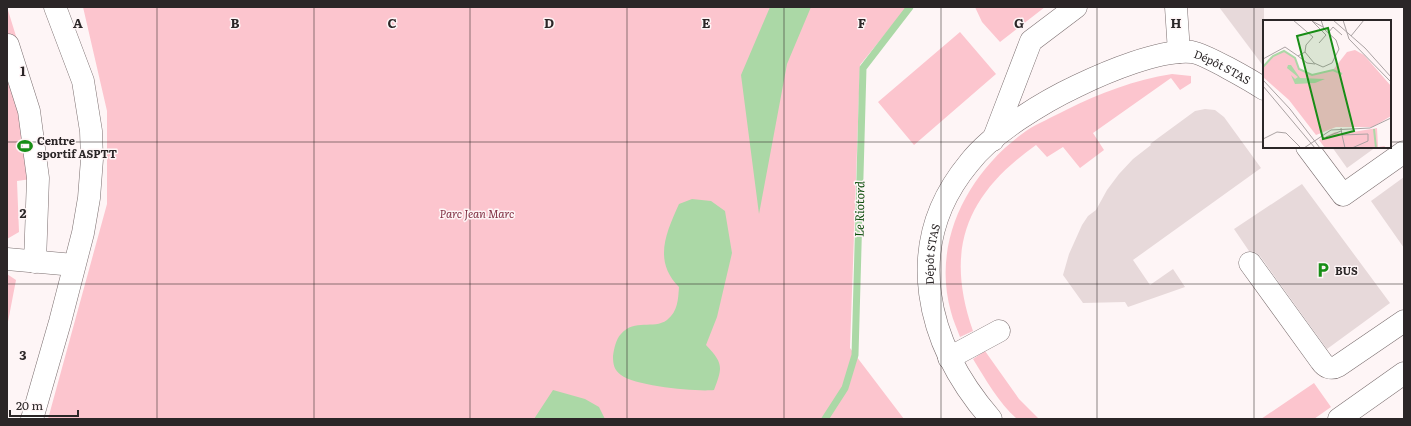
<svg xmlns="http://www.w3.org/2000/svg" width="1411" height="426" font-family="Literata,serif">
<rect width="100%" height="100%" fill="#fef5f6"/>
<!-- green -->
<path fill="#fcc5ce" d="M7 7 40 114 38 178 17 181 19 232 7 239Z
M83 7H907L860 65 850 348 904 419H48L107 204V111Z
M975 7H1045L1000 42 982 22Z
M960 32 996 74 914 145 878 102Z
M1172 74 1191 76V83L1180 90 1171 78 1093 133 1104 150 1080 168 1063 147 1047 157 1036 145C967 194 944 248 973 331L960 337C957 329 953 320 951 312 931 241 969 171 1026 131 1038 123 1053 117 1066 110 1100 93 1134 80 1172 74Z
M7 274 16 280 7 327Z
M985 351 1019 399 1039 419H1017C998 402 986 380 973 359Z
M1314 383 1331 407 1314 419H1261Z"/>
<!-- water -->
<path fill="#abd8a6" d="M770 7H811L787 64 759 214 741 75Z
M692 199 711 201 725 211 732 253 717 317 706 345C723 363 723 367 714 390 696 392 635 386 621 375 614 370 613 364 613 356 614 349 616 339 621 334 635 318 653 330 667 320 678 311 678 300 679 287 653 261 666 233 679 204Z
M553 390 585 399 599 407 605 419H534Z"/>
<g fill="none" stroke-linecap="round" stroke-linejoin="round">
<!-- stream -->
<path stroke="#abd8a6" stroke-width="7" d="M825 419 845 388 855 355 863 68 910 7"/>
</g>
<!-- building -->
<path fill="#e7d9da" d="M1219 7H1264V67Z
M1205 109 1215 110 1224 117 1261 168 1133 260 1150 285 1173 269 1185 287 1128 307 1125 302 1083 303 1063 275 1069 254 1082 225 1088 216 1096 210 1107 190 1119 174 1133 159 1151 145 1150 144 1195 111Z
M1332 147H1376L1347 168Z
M1404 177V248L1371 201Z
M1302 184 1390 303 1327 349 1260 256 1255 252 1249 251 1234 229Z"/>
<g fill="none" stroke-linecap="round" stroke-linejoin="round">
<defs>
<g id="minor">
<path d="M1176 7 1179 52"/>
<path d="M8 45 29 111 38 178 35 262"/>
<path d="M993 140 1031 41 1076 7"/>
<path d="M1307 147 1343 195 1404 152"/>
<path d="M7 259 74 265"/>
<path d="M1250 263 1321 361C1325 367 1331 370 1338 366L1404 321"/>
<path d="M949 358 999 331"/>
<path d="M32 419 60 322 83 233 89 198 92 159 91 131 83 81 55 7"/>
<path id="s1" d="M991 419C926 344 901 245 969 163 992 133 1043 102 1077 86 1106 72 1160 49 1192 52 1205 54 1252 81 1264 89"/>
<path d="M1339 419 1404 373"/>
</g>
</defs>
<!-- minor casing -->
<use href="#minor" stroke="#7b6f70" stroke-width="23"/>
<!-- minor -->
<use href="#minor" stroke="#fff" stroke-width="22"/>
</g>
<!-- grid -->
<path fill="none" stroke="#2b2627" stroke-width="1" stroke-opacity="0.55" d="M157 7V419M314 7V419M470 7V419M627 7V419M784 7V419M941 7V419M1097 7V419M1254 7V419M7 142H1264M1390 142H1404M7 284H1404"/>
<!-- icons -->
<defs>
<symbol id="stadium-bare" viewBox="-9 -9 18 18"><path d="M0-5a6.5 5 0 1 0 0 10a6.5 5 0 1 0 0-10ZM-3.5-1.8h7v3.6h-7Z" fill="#188d16" stroke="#fef5f6" stroke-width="2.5" paint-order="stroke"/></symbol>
<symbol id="parking-bare" viewBox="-9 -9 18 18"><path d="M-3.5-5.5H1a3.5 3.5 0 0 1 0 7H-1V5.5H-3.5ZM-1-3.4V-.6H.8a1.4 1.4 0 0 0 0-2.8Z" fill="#188d16" stroke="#fef5f6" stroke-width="2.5" paint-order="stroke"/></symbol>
</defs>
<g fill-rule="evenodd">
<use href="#stadium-bare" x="14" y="135" width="22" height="22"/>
<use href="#parking-bare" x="1312" y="259" width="22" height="22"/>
</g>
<g text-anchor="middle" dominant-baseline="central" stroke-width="3" stroke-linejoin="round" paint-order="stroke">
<!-- street labels -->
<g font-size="11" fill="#2b2627" stroke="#fef5f6">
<text stroke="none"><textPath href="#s1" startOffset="570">Dépôt STAS</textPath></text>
<text stroke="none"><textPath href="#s1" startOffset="181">Dépôt STAS</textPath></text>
</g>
<!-- poi labels -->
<g font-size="11" font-weight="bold" fill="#2b2627" stroke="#fef5f6" text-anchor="start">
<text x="37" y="140">Centre<tspan x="37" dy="13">sportif ASPTT</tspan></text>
<text x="1335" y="270">BUS</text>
</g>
<!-- park labels -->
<g font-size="11" font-style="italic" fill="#813043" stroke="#fef5f6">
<text x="477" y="213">Parc Jean Marc</text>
</g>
<!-- water labels -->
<g font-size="12" font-style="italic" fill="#074906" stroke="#fef5f6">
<text transform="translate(859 209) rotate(-89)">Le Riotord</text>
</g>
</g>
<!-- overview -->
<g transform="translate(1263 20)">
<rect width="128" height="128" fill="#fef5f6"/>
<path d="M92 30 101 35 128 66V96L110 107H73L53 115 26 80 0 57V48L10 36 20 31 32 38 36 49 49 55 70 50 84 32ZM114 108 115 127 122 126 121 128H62L56 120 72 112 78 114Z" fill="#fcc5ce"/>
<path d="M25 45H28L37 58 62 59 52 63 32 64 28 55 32 59 35 57 24 48Z" fill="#abd8a6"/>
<path fill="none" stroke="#abd8a6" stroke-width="2" d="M0 47 10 36 21 31 32 38 36 49 49 55 70 50 79 54M111 109 113 128"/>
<path fill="none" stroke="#aaa2a3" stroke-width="1" d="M30 0 50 17 43 25 42 32 51 43 60 47 69 43 76 29 73 20 61 9 58 0M70 0 102 28 128 57M80 0 86 19 128 62M65 13 70 7 79 15M88 16 101 0M56 23 63 15 49 1 60 7M35 36 44 43 52 44M0 39 22 27 35 36 42 32M0 60 27 89 57 128M0 66 52 128M78 108 79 115 105 114V121L89 128M79 115 82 128M63 117 78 111M0 119 14 112 23 113 38 128M41 128 68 110 107 108 128 98"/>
<path fill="#188d16" fill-opacity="0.15" stroke="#188d16" stroke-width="2" d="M65 8 91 111 60 119 34 16Z"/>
<rect width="128" height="128" fill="none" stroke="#2b2627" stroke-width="2"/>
</g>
<g font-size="13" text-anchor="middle" font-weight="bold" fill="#2b2627" stroke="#fef5f6" stroke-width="3" stroke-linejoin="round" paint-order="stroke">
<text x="78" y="28">A</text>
<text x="235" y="28">B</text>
<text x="392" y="28">C</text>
<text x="549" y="28">D</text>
<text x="706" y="28">E</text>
<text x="862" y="28">F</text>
<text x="1019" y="28">G</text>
<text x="1176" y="28">H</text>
<text x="23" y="76">1</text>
<text x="23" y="218">2</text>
<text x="23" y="360">3</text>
</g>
<!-- border -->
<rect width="1411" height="426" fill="none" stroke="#2b2627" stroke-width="16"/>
<!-- scale -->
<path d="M10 410v6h68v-6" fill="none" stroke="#2b2627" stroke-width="2"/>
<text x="16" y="410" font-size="12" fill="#2b2627" stroke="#fef5f6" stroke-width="3" paint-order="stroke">20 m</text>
</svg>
